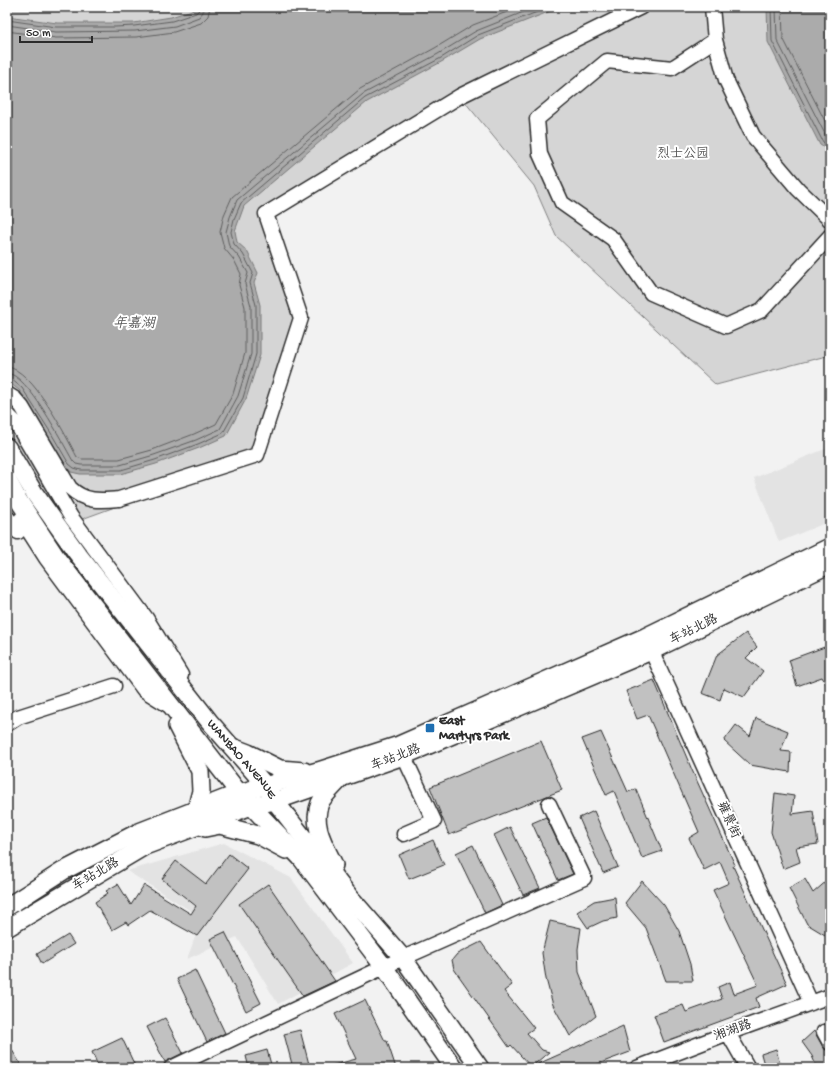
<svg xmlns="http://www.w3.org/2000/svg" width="837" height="1075" font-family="'Gochi Hand','LXGW WenKai TC',sans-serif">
<rect width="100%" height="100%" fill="#f2f2f2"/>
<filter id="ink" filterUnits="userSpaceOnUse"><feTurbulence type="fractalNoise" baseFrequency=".025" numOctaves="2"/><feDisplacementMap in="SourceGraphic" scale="8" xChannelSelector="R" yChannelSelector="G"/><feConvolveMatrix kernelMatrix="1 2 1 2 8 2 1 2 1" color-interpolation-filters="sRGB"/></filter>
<g filter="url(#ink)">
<!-- built -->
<path fill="#e3e3e3" d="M830 447V521L779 542 754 478Z
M224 843 291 878 353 963 278 1004 237 937 187 959 202 918 127 871Z"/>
<!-- green -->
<path fill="#d5d5d5" stroke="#808080" d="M7 7H830V355L716 385 556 236 534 186 460 96 266 214 301 318 257 455 41 534 7 502Z"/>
<!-- water -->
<path fill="#ababab" stroke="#787878" d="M201 7H561L480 39 443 61 367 102 244 206 235 231 237 242 247 251 258 273 254 283 260 305V355L246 399 226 436 199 448 156 464 121 474H80L71 472 66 466 29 404 19 390 7 381V16L57 23H134L171 17Z
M767 7H830V151L820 145 768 42Z"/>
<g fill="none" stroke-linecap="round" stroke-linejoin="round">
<!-- shore -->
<path stroke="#5e5e5e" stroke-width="1" d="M771 7 772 41 823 142 830 146
M776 7 777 40 827 138 830 140
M782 7 783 38 830 131
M7 20 56 27H115L134 26 172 21 196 13 199 10V7
M7 25 56 32 135 31 175 26 199 17 203 12 204 7
M7 31 56 38 136 37 174 32 201 23 208 16 210 7
M7 367C32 368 66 436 77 457L82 459H119L152 450 194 434 216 424 233 394 245 353V307L239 285 241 274 234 260 224 248 220 232 224 215 232 197 360 89 435 48 473 25 520 7
M7 373C28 374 62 442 73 461L76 464 81 465H120L154 455 196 440 220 429 238 396 251 354V306L245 284 248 273 239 257 229 246 226 232 230 217 237 200 363 94 438 54 476 31 536 7
M7 378 11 379 22 388 51 433 69 464 74 468 81 470H121L155 460 198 444 223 433 243 398 256 354V305L250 283 253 273 243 254 234 244 231 232 234 219 241 203 365 98 441 58 478 35 550 7"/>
</g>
<!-- building -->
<path fill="#c1c1c1" stroke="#2b2b2b" d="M746 633 757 647 746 658 763 671 744 697 724 688 720 700 702 693 717 655Z
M830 645V690L822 677 797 686 789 660Z
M654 680 692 770 735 865 733 866 787 984 756 998 759 1007 664 1042 654 1015 683 1005 686 1012 722 999 718 987 730 982 734 994 758 985 713 890 729 883 720 862 704 870 689 838 699 832 648 715 637 719 626 691Z
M756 718 788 731 781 751 791 752 790 772 750 765 724 741 736 725 750 736Z
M601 732 628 792 636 789 662 851 642 858 614 791 606 795 582 739Z
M541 741 562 790 449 835 430 787Z
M775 793 794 796 792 814 813 811 818 844 796 847 800 862 783 869 771 832Z
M594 811 618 867 603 873 579 818Z
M546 817 573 874 558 880 532 823Z
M510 827 540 888 523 895 494 835Z
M433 840 444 865 409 879 399 855Z
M473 845 502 905 485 913 456 853Z
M229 854 248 869 197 936 150 910 128 925 126 922 112 930 95 902 108 893 106 891 118 884 131 905 144 885 191 914 196 906 162 879 176 861 206 884Z
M830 878V938L807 924 789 888 805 879 813 893Z
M642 881 664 905 679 931 690 964 693 981H666L646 928 625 903Z
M268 884 335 981 303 996 239 904Z
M615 897 617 918 603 921 588 928 577 912 594 901Z
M550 921 581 928 578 949 579 972 596 1016 570 1036 553 1005 546 979 542 953Z
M225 932 261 1003 246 1011 210 939Z
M68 935 74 944 42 964 37 954Z
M481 942 512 985 504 991 534 1028 527 1033 542 1050 549 1052 531 1067 511 1045 509 1047 454 969 452 960 457 954Z
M195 970 225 1033 207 1042 177 979Z
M365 1000 385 1041H387L396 1068H330V1066L356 1059 335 1014Z
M165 1018 183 1053 165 1062 147 1027Z
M623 1026 630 1052 587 1068H529Z
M300 1030 310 1068H293L284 1034Z
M814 1031 823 1047 829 1051 830 1054V1068H817L812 1056 802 1042Z
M122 1038 136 1068H99L92 1052Z
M7 1042 23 1068H7Z
M776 1049 779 1061 784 1068H765L761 1054Z
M267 1050 272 1068H249L246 1056Z"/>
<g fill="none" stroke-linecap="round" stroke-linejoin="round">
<defs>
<path id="minor" d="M712 7 715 40 726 80 753 136 798 189 830 220
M715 40 672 68 607 61 537 119 540 154 562 203 613 239 651 293 726 326 762 310 830 236
M7 394 15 399 22 407 70 488C85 502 99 501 119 499L257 455 301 318 266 214 460 96 641 7
M7 414 16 423 71 517 146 618 181 675
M7 517 18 532
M21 519 46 558 144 690 168 705
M647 641 811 1003
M7 724 18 717 114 686
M399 746 434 821 404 834
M824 1032 830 1043
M728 1033 748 1068
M171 1068 403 958 584 878 549 804
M637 1068 728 1033 830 996"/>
<g id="major">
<path id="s1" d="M7 447 35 494 77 553 209 721 266 786 275 801 349 896 403 958 480 1068"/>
<path d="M7 479 19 501 58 560 239 793 301 858 384 967 454 1068"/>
<path d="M177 726 200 771 201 791 196 810"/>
<path d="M235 748 248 753 280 769 304 771"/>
<path d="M205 828 220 825 258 835 286 850"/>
<path d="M334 865C325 846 311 825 320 803 323 796 335 785 340 779"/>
<path d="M7 907 63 871 139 832 239 793 318 771 399 745 645 637 830 547"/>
<path d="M7 928 145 846 251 806 275 801 403 756 651 651 830 564"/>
</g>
</defs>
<!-- minor casing -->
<use href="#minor" stroke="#2b2b2b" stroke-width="17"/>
<!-- major casing -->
<use href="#major" stroke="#2b2b2b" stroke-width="20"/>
<!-- minor -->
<use href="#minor" stroke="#fff" stroke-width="14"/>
<!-- major -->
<use href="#major" stroke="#fff" stroke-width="17"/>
</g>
</g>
<!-- markers -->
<rect fill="#1f6fb2" stroke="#fff" stroke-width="1.5" x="425" y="723" width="10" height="10" rx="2"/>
<g text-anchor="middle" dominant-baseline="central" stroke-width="4" stroke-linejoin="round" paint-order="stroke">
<!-- park labels -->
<g font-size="13" fill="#565656" stroke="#fff">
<text x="683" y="154">烈士公园</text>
</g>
<!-- street labels -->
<g font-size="13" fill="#2b2b2b" stroke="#fff">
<text transform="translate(694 630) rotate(-26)">车站北路</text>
<text transform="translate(396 758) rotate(-21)">车站北路</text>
<text stroke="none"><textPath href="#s1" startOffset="391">WANBAO AVENUE</textPath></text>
<text transform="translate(728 820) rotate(66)">雍景街</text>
<text transform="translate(96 875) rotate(-31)">车站北路</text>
<text transform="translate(733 1031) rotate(-20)">湘湖路</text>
</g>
<!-- poi labels -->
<g font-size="13" font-weight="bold" fill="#2b2b2b" stroke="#fff" text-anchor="start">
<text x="439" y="721">East<tspan x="439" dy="15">Martyrs Park</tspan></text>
</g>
<!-- water labels -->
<g font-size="14" font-style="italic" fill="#585858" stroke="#fff">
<text x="134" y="324">年嘉湖</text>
</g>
</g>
<!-- margin -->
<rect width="837" height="1075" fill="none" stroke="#fff" stroke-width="24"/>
<rect x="12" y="12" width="813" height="1051" fill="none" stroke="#2b2b2b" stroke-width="1.5" filter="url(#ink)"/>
<!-- scale -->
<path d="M20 36v6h72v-6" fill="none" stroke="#2b2b2b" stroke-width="2"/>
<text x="26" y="36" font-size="12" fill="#2b2b2b" stroke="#ffffff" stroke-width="3" paint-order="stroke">50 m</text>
</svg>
